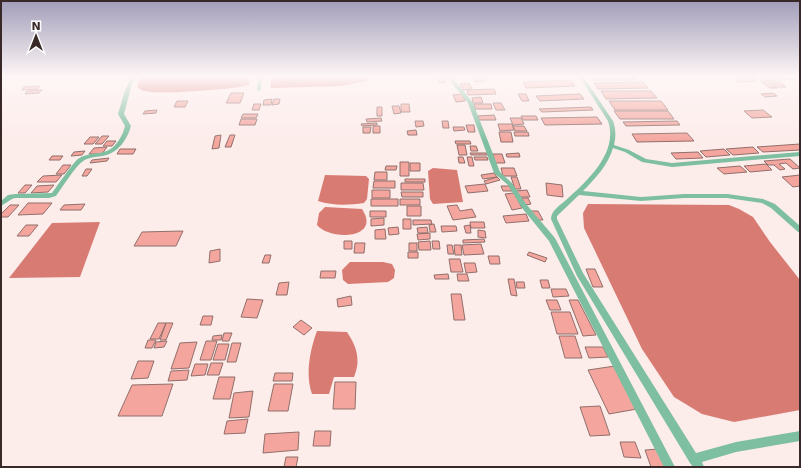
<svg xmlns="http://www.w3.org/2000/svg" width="801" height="468" font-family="'DejaVu Sans',sans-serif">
<rect width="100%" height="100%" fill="#fcecea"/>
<!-- water -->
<path fill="#d87b73" d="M145 76H249V85C239 89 156 95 145 91 142 91 139 88 137 87L139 80Z
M271 76H372L368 81 340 86 271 88Z
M433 168 457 170 463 202 433 204 430 199 428 171Z
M325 175 366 176 369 179 367 199 364 203C349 205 333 206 318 201Z
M588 204 729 205 739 209 753 217 770 242 800 280V410L734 422 702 414 674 397 642 349 584 228 583 213Z
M325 207 362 209C382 239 330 241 317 225L319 213Z
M100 222 80 277 9 278 52 223Z
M350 262H383L392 264 395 270 394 278 388 282 348 284 343 280 342 270Z
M317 331 347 332C357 347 361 360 354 377H334L329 394H312C305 375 310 350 317 331Z"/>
<!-- building -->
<path fill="#f4a69e" stroke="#916f6b" d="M437 76H444L445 82 439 83Z
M472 76H484L486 81 475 82Z
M590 76H633L636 80H593Z
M761 76H771L776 80 768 81Z
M794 76 797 79 780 80 776 77Z
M753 78 757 81 739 82 735 79Z
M571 80 575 86 526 88 523 82Z
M760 81H767L777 88H770Z
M643 82 648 88 598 89 594 83Z
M771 82H779L786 87H778Z
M469 83 472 89 463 90 460 84Z
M40 86 38 89 22 90 24 87Z
M494 89 496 94 468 95 467 90Z
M42 90 39 93 25 94 27 91Z
M601 91H651L657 98 606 99Z
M231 93H244L240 103H226Z
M773 93 777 96 765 97 761 94Z
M462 94 465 101 456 102 453 95Z
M518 94H526L529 101H522Z
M580 94 584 99 540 101 536 96Z
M481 97 483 103H473L472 98Z
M272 99 271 105H263L264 100Z
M274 99H280L279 104 272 105Z
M177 101H188L185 107H174Z
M609 101H661L668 110H615Z
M493 103H501L505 110H496Z
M254 104H261L259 110H252Z
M401 104H409L410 112H401Z
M474 104H491L492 109H475Z
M392 106H399L401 113 394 114Z
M377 107H382V116H377Z
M591 107 593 110 542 112 539 109Z
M157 110 156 113 143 114 145 111Z
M763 110 772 117 752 118 744 111Z
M614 111H668L674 119H620Z
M243 114H258L256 118H241Z
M494 115 496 120H479L478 116Z
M521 116H536L538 120H523Z
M597 117 602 124 545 125 541 118Z
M381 118 382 121 367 122 366 119Z
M510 118H521L524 124 513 125Z
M241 119H257L255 125H239Z
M415 121H423L424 126 416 127Z
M442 121H448L449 128H443Z
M677 121 680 125 626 126 623 122Z
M377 123V125L362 126 361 124Z
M498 124H512L514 130 500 131Z
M466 125H474L475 132H468Z
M373 126H380V133H373Z
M513 126H524L527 131H515Z
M363 127H371L370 133H363Z
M453 127H464L465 130 454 131Z
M416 130 417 135H408L407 131Z
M499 132H511L513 142H501Z
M514 132H528L529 136H515Z
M687 133 694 141 637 142 632 134Z
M221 135 219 148 212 149 215 136Z
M230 135H235L231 147H225Z
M102 136H109L102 144H95Z
M90 137H99L93 144H84Z
M107 141H116L112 146H103Z
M455 141H470L471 144H456Z
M800 144V150L763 152 757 147Z
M457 145H465L467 155H459Z
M470 146H476L478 151H471Z
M107 147 102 154H89L94 148Z
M753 147 759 153 733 155 726 149Z
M120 149H136L133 154H117Z
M724 149 730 155 706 157 700 151Z
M85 151 82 155 71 156 74 152Z
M698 152 703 158 676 159 671 153Z
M470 153H487L488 155H471Z
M519 153 520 157H507L506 154Z
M493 154H502L505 163H495Z
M52 156H63L60 160H49Z
M458 157H463L465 163H459Z
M467 157H472L474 166H469Z
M474 157H487L488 160H475Z
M109 158 107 161 90 163 92 160Z
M790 159 800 168 793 169 786 163 779 164 785 169 780 170 774 165H768L764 161Z
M400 162H409V176H400Z
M410 163H420V171H410Z
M766 164 772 170 750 172 744 166Z
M63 165H71L64 174H56Z
M386 166H397L396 170H385Z
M740 166 747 172 724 174 717 168Z
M501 168H514L517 176H503Z
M86 169H92L87 176H82Z
M375 172H387V180H374Z
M494 173 497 177 483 179 481 175Z
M62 175 56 182H37L43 176Z
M800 175V186L793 187 782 177Z
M497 177 500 180 486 184 484 181Z
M511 177H517L521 189H515Z
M405 179H425V182H405Z
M374 181H395V188H373Z
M401 183H423L424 190H401Z
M546 183 562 185 563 197 547 195Z
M485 184 488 191 468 193 465 186Z
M25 185H32L25 193H18Z
M54 185 48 192 31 193 37 186Z
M501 186H509L512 191H503Z
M372 190H390V198H372Z
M527 190 530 197H519L516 191Z
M401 192H423V197H402Z
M514 193 522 208 512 210 505 194Z
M522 198H528L531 204 525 205Z
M371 199H398V206H371Z
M400 199H420V205H400Z
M28 203H52L43 214 18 215Z
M85 204 81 210H60L64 205Z
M10 205H19L8 217H1V214Z
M457 205 460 211 472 209 476 217 453 220 447 206Z
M407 206H421V216H407Z
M370 211H386V217H370Z
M530 211H538L543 220H535Z
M526 214 529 221 506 223 503 216Z
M384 218V225L371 226V219Z
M403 219H411V229H403Z
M413 220H431L432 224 413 225Z
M470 222H484L485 228H471Z
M434 224 436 232H430L429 225Z
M26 225H38L29 236H17Z
M470 225 471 233H466L464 226Z
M441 226H456L457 231 442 232Z
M398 227 399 234 389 235 388 228Z
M427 227 428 233H418L417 228Z
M385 229 386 239H375V230Z
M478 230 485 231 486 238 478 237Z
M183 231 176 246H134L142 232Z
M430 233V239L418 240 417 234Z
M484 239 485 242 463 243V240Z
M344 241H352V249H344Z
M430 241 431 250H419L418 242Z
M432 241H439L440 249H433Z
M355 243H365L364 253H354Z
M409 243H417V251H409Z
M481 244 484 254 464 255 462 245Z
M447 245H452L454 254H448Z
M454 245H461L462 255H455Z
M220 249V261L209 263 210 251Z
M408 252H418V258H408Z
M529 252 547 258 545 262 527 255Z
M265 255H271L269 263H262Z
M488 256H499L500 264H490Z
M449 259H460L463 272H451Z
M464 263H475L477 272 466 273Z
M586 269H595L603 287H593Z
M321 271H336L335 278H320Z
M448 274 449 279H435L434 275Z
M457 274H467L469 281H458Z
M508 279H514L517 296 511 295Z
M540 280H548L550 288H542Z
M289 282 287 295H276L279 283Z
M516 282H524L525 288H517Z
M551 289H566L569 296 553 297Z
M451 294H461L465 320H454Z
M351 296 352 305 338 307 337 299Z
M247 299 263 300 257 318 241 317Z
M546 300H557L561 310H550Z
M569 300H578L596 335 583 336Z
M551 312H570L578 334H557Z
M203 316H213L211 325H200Z
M301 320 312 328 304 335 293 327Z
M158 323H166L159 339H150Z
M166 323H173L166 340H160Z
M224 333H232L229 341H222Z
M222 335 221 340H212L213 336Z
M559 336H575L582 358H565Z
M148 340H156L152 348H145Z
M167 341 164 347 154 348 156 342Z
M206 341H217L211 360H200Z
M197 342 189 368 171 369 180 343Z
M232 343H241L236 362H227Z
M218 344H229L225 360H213Z
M585 347H603L608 357 589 358Z
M138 361H154L148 378 131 379Z
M211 363H223L219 375H207Z
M195 364H208L205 375 191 376Z
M615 366 637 409 609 414 588 370Z
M189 370 187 380 168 381 171 371Z
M275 373H293L292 381H273Z
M219 377H235L230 399H213Z
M335 382H356L355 409H333Z
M173 384 162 416H118L132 385Z
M274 384H293L288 411H268Z
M253 391 249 417 229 418 234 393Z
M600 406 610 435 590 436 580 407Z
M248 419 245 433 224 434 227 421Z
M315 431H331L330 446H313Z
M299 432 298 450 263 453 265 434Z
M620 442H635L641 458 624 457Z
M659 449 667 467H651L645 450Z
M286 457H298L296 467H284Z"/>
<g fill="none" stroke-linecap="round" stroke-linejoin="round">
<!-- street -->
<path fill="#7fbfa1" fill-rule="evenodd" d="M134 76H139L134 81 132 84 124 114 131 126C127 140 118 153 103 156 96 157 88 157 82 162 75 167 62 188 56 196L49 198H15L12 199 1 206V201L8 195 15 194 52 193C58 185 72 164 78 159 93 149 107 159 119 140 122 135 124 131 125 126L118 114C122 103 125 83 134 76Z
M258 76H262L261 90 259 91 257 90Z
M446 76H451L473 103 500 172 512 183 526 204 555 238 675 467H664L549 241 522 208 508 185 494 173 468 103Z
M579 76H583L613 121C616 129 616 137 614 145L629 150 646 159 672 163 800 152V156L672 167 642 162 625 152 613 148C608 165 595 179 583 191L641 197 684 194H727L763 199 775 204 800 226V232H798L771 208 762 203 727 198H684L641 201 579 195 557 216V219L583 273 696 453 736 442 800 431V441L736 452 702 462 704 467H693L690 463 577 276 551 219C551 211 560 205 566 200 586 182 619 153 608 121Z"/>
</g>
<!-- sky -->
<linearGradient id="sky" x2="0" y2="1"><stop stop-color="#a19db9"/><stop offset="0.54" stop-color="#fef6f6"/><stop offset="1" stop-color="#fef6f6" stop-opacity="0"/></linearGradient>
<rect width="801" height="142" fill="url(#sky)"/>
<!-- border -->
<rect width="801" height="468" fill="none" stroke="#382928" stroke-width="4"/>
<!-- north arrow -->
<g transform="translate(36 36)" stroke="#fdfdfd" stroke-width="3" paint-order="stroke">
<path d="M0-3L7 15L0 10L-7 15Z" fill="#382928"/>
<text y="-6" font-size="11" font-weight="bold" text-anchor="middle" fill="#382928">N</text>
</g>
</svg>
